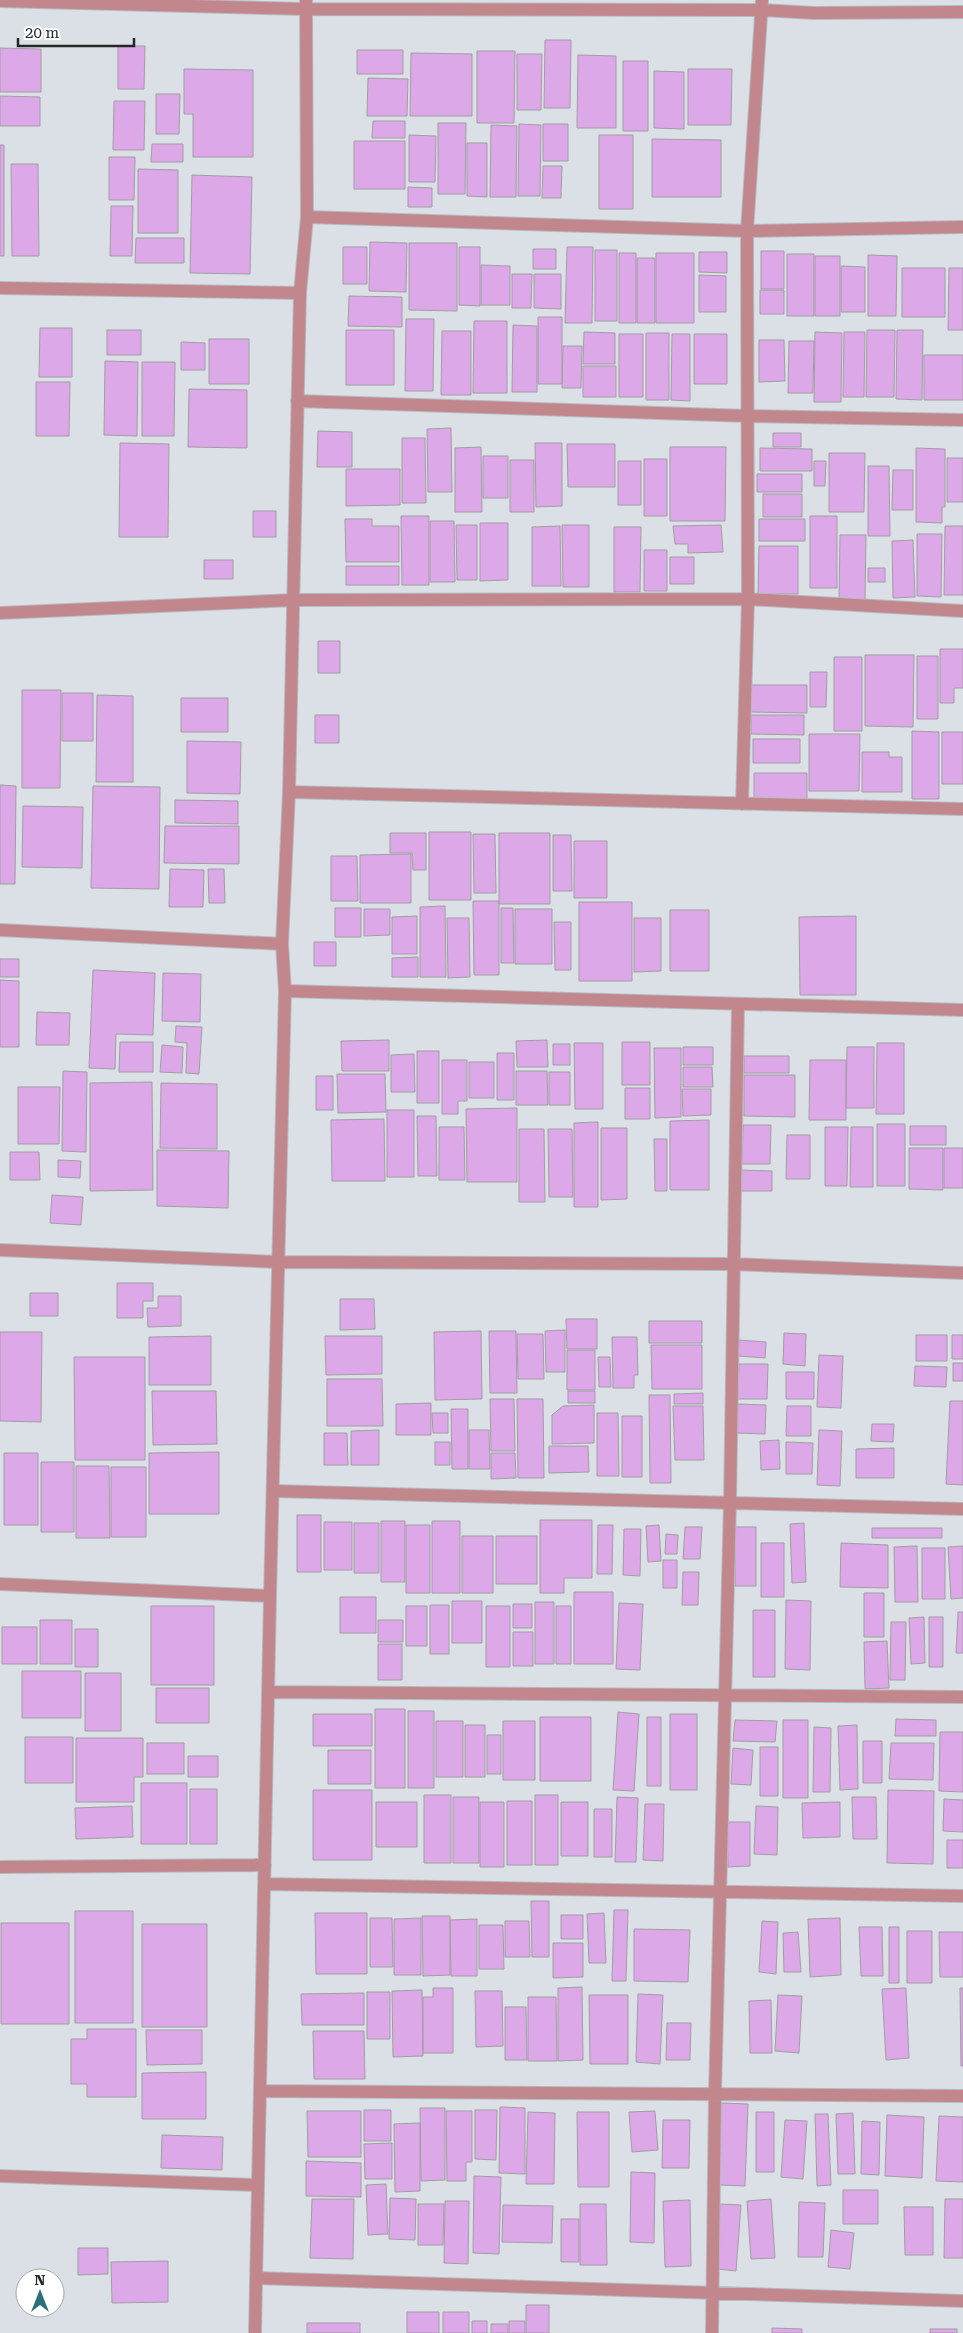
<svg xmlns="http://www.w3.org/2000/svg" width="963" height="2333" font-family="'Roboto Serif',serif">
<rect width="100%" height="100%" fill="#dbe0e6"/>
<!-- building -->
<path fill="#dca8e8" stroke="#a29da3" d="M545 40H571L570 108H544Z
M118 46H145L144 89H118Z
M0 48 41 49V92H0Z
M357 50H403V74H357Z
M477 51H515L514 123H477Z
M411 53 472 54V116H410Z
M517 54H542L541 110H517Z
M578 55 616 56V128H577Z
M623 61H648V131H623Z
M184 69 253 70V157H193V114H184Z
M688 69H732L731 125H688Z
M654 71 684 72V129L654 128Z
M368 78 408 79 407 116H367Z
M156 94H180L179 134H156Z
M0 96 40 97V126H0Z
M114 101H145L144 150H113Z
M373 121H405V138H372Z
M438 123H466L465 194H438Z
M519 124 541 125 540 196H518Z
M543 124H568V161H543Z
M491 125 517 126 516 197H490Z
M409 135 436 136 435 182H409Z
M599 135H633V209H599Z
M652 139 721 140V197H652Z
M354 141H405V189H354Z
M467 143H487V197L467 196Z
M152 144H183V162H151Z
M0 145H4V256H0Z
M109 157H135L134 200H109Z
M11 164H38L39 256H12Z
M543 166H562L561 198H542Z
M138 169 178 170V233H138Z
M192 175 252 177 250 274 190 273Z
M408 187 432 188V207H408Z
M111 206H133L132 256H110Z
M136 238H184V263H135Z
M370 242 407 243 406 292 369 291Z
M409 243H457V311L409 310Z
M343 247H367V284H343Z
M459 247H480V306L459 305Z
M567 247H593L592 323H565Z
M533 249H556V269H533Z
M595 250H617V321H595Z
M761 251H784V289H761Z
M699 252H727V273L699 272Z
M619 253H636V323H619Z
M656 253H694V323H656Z
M787 254H814V316H787Z
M868 255 897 256 896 316H868Z
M815 256H840V316H815Z
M637 258H655V323H637Z
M481 265 510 266V305H481Z
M841 266 865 267V312H841Z
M902 268H945V317H902Z
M949 268H963V330H948Z
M512 274H532L531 308H512Z
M534 274H561V309L534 308Z
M699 275 726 276V312H699Z
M760 290H784V314H760Z
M349 296 402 297V327L348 326Z
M538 317H562V384H538Z
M406 319H434L433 391H405Z
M474 321H507V393H473Z
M513 325 537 326V392H512Z
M40 328H72V377H39Z
M107 330H141V355H107Z
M346 330H394V385H346Z
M867 330H895L894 397H866Z
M897 330H923L922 400 896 399Z
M442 331H471V395H441Z
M584 332 615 333V364H583Z
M815 332 842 333 841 402H814Z
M844 332H865L864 397H843Z
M646 333H669V400H646Z
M619 334H643V397H619Z
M672 334H690V401L671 400Z
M694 334H727V384H694Z
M209 339H249V384H209Z
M759 340H784L785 381 759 382Z
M789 341H814L813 393H788Z
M181 342 205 343V370H181Z
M563 346H582L581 388H562Z
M924 355H963V400H924Z
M105 361 138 362 137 436 104 435Z
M142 362H175L174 436H142Z
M583 366H616V397H583Z
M36 382H70L69 436H36Z
M189 389 247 390V448L188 447Z
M451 428 452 492H428L427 429Z
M318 431 352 432V467H317Z
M773 433H801V447H773Z
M402 438H425L426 503H402Z
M120 443 169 444 168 537H119Z
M535 443H562V506L536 507Z
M567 444H615V487H568Z
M481 447 482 512H455V448Z
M670 447H726L725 521H670Z
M760 448 812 449V471H760Z
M916 448 945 449V507H942V523L916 522Z
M829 453H865L864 512H829Z
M483 456H508V498H483Z
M947 458H963V502H947Z
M644 459H667V516H644Z
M510 460H534V512H510Z
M618 461H641V505H618Z
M814 461H826L825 486H814Z
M868 466H889L890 536H868Z
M346 469H400V505L346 506Z
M893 470H913V510H892Z
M757 474H802V492H757Z
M763 494H802V517H763Z
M253 511H276V537H253Z
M401 516H429V585H402Z
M810 516H837V588H810Z
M345 519H372V526H399V562H346Z
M759 519H805V541H759Z
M430 521H454L455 582H430Z
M480 523H508V580L480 581Z
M456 525H477V580H457Z
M562 525H589V587H563Z
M721 525 723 552 688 553V544H675L673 526Z
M560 526 561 586H532V527Z
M945 526H963V595H944Z
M614 527H641L640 592H614Z
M917 534H942L941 597 917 596Z
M840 535H866L865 600H839Z
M913 540 915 597 893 598 892 541Z
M759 546H798V594H758Z
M644 550H667V591H644Z
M670 557H694V584H670Z
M204 560H233V579H204Z
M346 566H399V585H346Z
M868 568H885V582H868Z
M318 641H340V673H318Z
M940 649H963V688H954V703H940Z
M865 655H914L913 727 865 726Z
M917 656H938V719H917Z
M834 657H862V731H834Z
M810 672H827L826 707H810Z
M750 685H807V713L750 712Z
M22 690H61L60 788H22Z
M62 693H93V741H62Z
M97 695 133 696V782H96Z
M181 698H228V732H181Z
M315 715H339V743H315Z
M751 715H804V735L751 734Z
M912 731 939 732V799H912Z
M942 732H963V784H942Z
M809 734H860L859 791H809Z
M753 739H800V763H753Z
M187 741 241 742 240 794 187 793Z
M862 752H889V757H902V792H862Z
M754 773H807V799H754Z
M0 785 16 786 15 884H0Z
M93 786 160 787 159 889 91 888Z
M175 800 238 801V824L175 823Z
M23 806 83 807 82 868 22 867Z
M165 826H239V864L164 863Z
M429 832H471V900H429Z
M390 833H426V870H413L412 853H390Z
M499 833H550V904H499Z
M473 834H495L496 893H474Z
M553 835H571L572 891H553Z
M574 841H607V898H574Z
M411 854V903H360V855Z
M331 856H357L358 901H331Z
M170 869 204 870 203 907H169Z
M208 869H224L225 903H209Z
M473 901H499V975H474Z
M579 902H632V981H579Z
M445 906 446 977H420V907Z
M335 908H361V937H335Z
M501 908H513L514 963H501Z
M364 909H390V935L364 936Z
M515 909H552V964H515Z
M670 910H709V971H670Z
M417 916V954H392V917Z
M856 916V995H800L799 917Z
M447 918H469L470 977 448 978Z
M634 918H661V971L634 972Z
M554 922H571V970H555Z
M314 942H336V966H314Z
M418 957V977H392V958Z
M0 959H19V977H0Z
M93 970 155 973 153 1035 116 1034 115 1069 89 1068Z
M163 973 201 974 200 1022 162 1021Z
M0 980 19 981V1047H0Z
M37 1012 70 1013 69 1045H36Z
M176 1026 202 1027 199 1074 186 1073 187 1043 175 1042Z
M389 1040V1071H342L341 1041Z
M547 1040 548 1067H517L516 1041Z
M120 1042H153V1072H119Z
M622 1042H650V1085H622Z
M574 1043H603V1109H575Z
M877 1043H904V1114H876Z
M553 1044H570V1065H553Z
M162 1045 183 1047 182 1073 160 1072Z
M683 1047H713V1065H683Z
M847 1047H874V1108H846Z
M654 1048H681V1117L655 1118Z
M417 1051H439V1103H417Z
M497 1053H514V1100H497Z
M414 1054 415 1092H391V1055Z
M744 1056H789V1073H744Z
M442 1060H467V1101H458V1114H442Z
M810 1060H846V1120H809Z
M469 1062H494V1098H469Z
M683 1067H712L713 1087H683Z
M63 1071 87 1072 86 1152 62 1151Z
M516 1071H547L548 1105H516Z
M549 1072H570V1105H549Z
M337 1074H385L386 1112 338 1113Z
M744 1075H795V1117L744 1116Z
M316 1076H333V1110H316Z
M152 1082 153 1190 90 1191V1083Z
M161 1083 217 1084V1149L160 1148Z
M18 1087H60L59 1144H18Z
M625 1088H650V1119H625Z
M682 1089H711V1115L683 1116Z
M517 1108V1182H467L466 1109Z
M387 1110H414V1177H387Z
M417 1116H436L437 1176H418Z
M384 1119 385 1181H332L331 1120Z
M709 1120V1190H670V1121Z
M598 1122V1207H574V1123Z
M877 1124H905V1186H877Z
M743 1125H771L770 1164H742Z
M910 1126H946V1145H910Z
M439 1127H464L465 1180H439Z
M825 1127H848L847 1186H825Z
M851 1127H873V1187H850Z
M601 1128H627V1199L601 1200Z
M519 1129H544L545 1202H519Z
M548 1129H572L573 1197H549Z
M787 1135H810V1179H786Z
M654 1139H667V1191H655Z
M909 1148H943V1190L909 1189Z
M944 1148H963V1188H944Z
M157 1150 229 1151 228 1208 157 1206Z
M10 1152H39L40 1180H10Z
M58 1160 81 1161 80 1178 58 1177Z
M740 1170 772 1171V1191H740Z
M52 1195 83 1197 81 1225 50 1223Z
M117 1283H153V1301H143V1318H117Z
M30 1293H58V1316H30Z
M158 1296H181V1326L148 1327 147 1308H158Z
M340 1299H374L375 1329 340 1330Z
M566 1319H597V1349H567Z
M649 1321H702V1343H649Z
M565 1330V1372H546L545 1331Z
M481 1331 482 1399 435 1400 434 1332Z
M489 1331H516L517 1393H490Z
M0 1332H42L41 1422 0 1421Z
M784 1333 806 1334 805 1366 783 1364Z
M517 1334H543L544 1379H518Z
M916 1335H947V1361H916Z
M952 1335H963V1359H952Z
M211 1336V1385H149V1337Z
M325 1336H382V1374L326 1375Z
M612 1337H637L638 1375H634V1388H613Z
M739 1340 766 1342 765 1358 738 1356Z
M651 1345H702V1389H652Z
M567 1350H595V1390H567Z
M819 1355 843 1356 841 1408 817 1407Z
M74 1357H145V1460H75Z
M598 1357H610L611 1387H599Z
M953 1363H963V1381H953Z
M739 1364H768L767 1399H738Z
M915 1366 947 1367 946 1387 914 1386Z
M786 1372H814V1399H786Z
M327 1379H382L383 1426H327Z
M152 1391H216L217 1444 153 1445Z
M568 1391H595V1403H568Z
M703 1393V1404H674V1394Z
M649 1395H670L671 1483H650Z
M490 1399H514L515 1451H491Z
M517 1399H543L544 1478H518Z
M950 1401H963V1485L946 1484Z
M431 1403V1435H396V1404Z
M738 1404 766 1405 765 1434 736 1433Z
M594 1405V1443L552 1444V1415L563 1406Z
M673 1406H703L704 1460H675Z
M787 1406H811V1436H786Z
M451 1409H468V1469H452Z
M432 1413H448V1433H433Z
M597 1413H618L619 1476H597Z
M622 1416H642V1477H622Z
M872 1424H894L893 1442 871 1441Z
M379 1430V1465H351V1431Z
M469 1430H489L490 1469H469Z
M819 1430 842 1431 840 1486 817 1485Z
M324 1433H347L348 1465H324Z
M779 1440 780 1469 761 1470 760 1441Z
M435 1442H450V1465H435Z
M786 1442 813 1443 812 1474H786Z
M549 1446H588L589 1472 549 1473Z
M894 1448V1478H856V1449Z
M219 1452V1514H149V1453Z
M4 1453H38V1525H4Z
M491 1453H515L516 1478 491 1479Z
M41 1462H74V1532H41Z
M76 1466H109L110 1538H76Z
M111 1467H146V1537H111Z
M297 1515H321V1572H297Z
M540 1520H592V1578H564V1593H540Z
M381 1521H405V1582H381Z
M432 1521H460V1593H432Z
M324 1522H352V1570H324Z
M354 1523H379V1573H354Z
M804 1523 806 1582 792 1583 790 1524Z
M406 1525H430V1593H406Z
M598 1525H613L612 1574H597Z
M659 1525 661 1561 648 1562 646 1526Z
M685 1527H702L700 1559H683Z
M735 1527H756V1586H735Z
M872 1528H942V1538H872Z
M624 1529H641L640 1576 623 1575Z
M666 1534 678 1535 677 1554H665Z
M462 1536H493V1593H462Z
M496 1536H537V1584H496Z
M761 1543H784V1597H761Z
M841 1543 888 1545V1588L840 1587Z
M917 1546 918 1602H895L894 1547Z
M963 1546V1598L951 1599 948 1547Z
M922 1548H945V1599H922Z
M663 1560H677V1588H663Z
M683 1572H699L698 1605H682Z
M574 1592H613V1664H574Z
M864 1593H884V1637H864Z
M340 1597H376V1633H340Z
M786 1600 811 1601 810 1670 785 1669Z
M452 1601H482V1643H452Z
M535 1602H554V1664H535Z
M619 1603 643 1604 640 1670 616 1669Z
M513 1604H532V1628H513Z
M430 1605H449V1654H430Z
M151 1606H214V1685H151Z
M406 1606H427V1646H406Z
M486 1606H510V1667H486Z
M556 1606H571V1664H556Z
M753 1610H775V1677H753Z
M958 1612H963V1653H956Z
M924 1617 925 1663 911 1664 909 1618Z
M929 1617H943V1667H929Z
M40 1620H72V1664H40Z
M378 1620H403V1642H378Z
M891 1622H906L905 1680H890Z
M2 1627H37V1664H2Z
M75 1629H98V1667H75Z
M513 1632H533V1666H513Z
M887 1641 889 1688 865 1689 864 1642Z
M378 1644H402V1680H378Z
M22 1671H81V1718H22Z
M85 1673H121V1731H85Z
M156 1688H209V1723H156Z
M375 1709H405V1788H375Z
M408 1711H434V1788H408Z
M618 1712 639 1714 634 1791 613 1790Z
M313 1714H372V1746H313Z
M670 1714H697V1790H670Z
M540 1717H591V1781H540Z
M647 1717H661V1786H647Z
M896 1719 936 1720V1736H895Z
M735 1720 777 1721 775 1742 733 1741Z
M783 1720H808V1798H783Z
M436 1721H463V1777H436Z
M503 1721H535V1780H503Z
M465 1725H485V1777H465Z
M857 1725 858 1789 840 1790 838 1726Z
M814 1727 831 1728 830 1792H813Z
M940 1732H963V1792L939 1791Z
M487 1735H501V1774H487Z
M25 1737H73V1783H25Z
M76 1738H143V1777H134V1802H76Z
M863 1741H882V1783H863Z
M147 1743H184V1774H147Z
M891 1743H934L933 1780 889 1779Z
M760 1747H778V1796H760Z
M733 1748 753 1750 751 1785 731 1784Z
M328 1750H371V1784H328Z
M188 1756H218V1777H188Z
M141 1783H187V1844H141Z
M190 1789H217V1844H190Z
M313 1790H372V1860H313Z
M888 1790 934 1791 933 1864 887 1863Z
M424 1795H451V1863H424Z
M535 1795H558V1865H535Z
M453 1797H479V1863H453Z
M617 1797 638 1798 636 1862H615Z
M852 1797H876L877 1839H853Z
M944 1799 963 1800V1832L943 1831Z
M507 1801H532V1865H507Z
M376 1802H417V1847H376Z
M480 1802H504V1867H480Z
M561 1802H588V1856H561Z
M840 1802V1837L803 1838 802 1803Z
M645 1804H664L663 1861 643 1860Z
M132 1806 133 1837 76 1839 75 1808Z
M756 1806 778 1807 777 1855 754 1854Z
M594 1809H612V1857H594Z
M727 1822H750V1866L728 1867Z
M947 1840H963V1868H947Z
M531 1901H549V1957H532Z
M614 1910H628L626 1981H612Z
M75 1911H133V2023H75Z
M315 1913H367V1974H316Z
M604 1913 606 1963H589L587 1914Z
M561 1915H583V1939H561Z
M422 1916H450V1975L423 1976Z
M370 1918H392L393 1967H370Z
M421 1918V1975H394V1919Z
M840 1918 841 1975 810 1977 808 1919Z
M477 1919V1976H451L450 1920Z
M505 1921H529L530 1957H505Z
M762 1921 778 1922 776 1974 759 1972Z
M1 1923H69V2024H1Z
M142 1924H207V2027H142Z
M479 1925H503L504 1969H479Z
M859 1927H882L883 1976H861Z
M889 1927H899V1983H889Z
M634 1929 690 1930 688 1982 634 1981Z
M907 1931H932V1983H907Z
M798 1932 801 1972H784L783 1933Z
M939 1932H963V1977H940Z
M553 1943H583V1977L553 1978Z
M582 1987 583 2060 558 2061V1988Z
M433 1988H453V2053H423V1997H433Z
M906 1988 909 2058 886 2060 882 1989Z
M960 1988H963V2066H961Z
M422 1990 423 2056 393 2057 392 1991Z
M475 1991H502L503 2046 476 2047Z
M367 1992H390V2039H367Z
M364 1993V2025H302L301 1994Z
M638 1994 663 1995 660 2064 636 2062Z
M589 1995H628V2064H590Z
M778 1995 802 1996 799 2053 775 2051Z
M528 1997H556L557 2061H528Z
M771 2000 772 2053H750L749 2001Z
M505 2007H526L527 2060H505Z
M667 2023H691L690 2060H666Z
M87 2029H136V2097H87V2084H71V2039H87Z
M146 2030H202V2064L147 2065Z
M313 2031H364L365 2079H314Z
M206 2072V2119H142V2073Z
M721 2103 748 2104 745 2186 719 2185Z
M500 2107 525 2108V2174L499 2173Z
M420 2108H445V2180L421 2181Z
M364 2110H391V2141H364Z
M475 2110H497L496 2160 475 2159Z
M307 2111H361V2157H308Z
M446 2111H472V2162H466V2181H447Z
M655 2111 658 2150 632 2152 629 2112Z
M528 2112 555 2113 554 2184H526Z
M577 2112H609V2187H578Z
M756 2112H774V2172H756Z
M853 2113 855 2174H838L836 2114Z
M815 2114H828L831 2185 817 2186Z
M887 2115 924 2117 922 2178 885 2176Z
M939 2116 963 2117V2182L936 2181Z
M663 2120H690L689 2168H662Z
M785 2120 807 2121 803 2179 781 2177Z
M862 2121 880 2122 879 2175 861 2174Z
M420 2123V2191L395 2192 394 2124Z
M162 2135 223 2137 222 2170 161 2168Z
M392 2143V2179H365L364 2144Z
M306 2161 361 2163V2197L306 2196Z
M631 2172 655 2173 654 2243 630 2242Z
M474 2176 501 2177 499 2254 473 2253Z
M386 2184 388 2234 368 2235 366 2185Z
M843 2190H878V2224H843Z
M390 2198 416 2199 415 2240 389 2239Z
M312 2199H354L353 2259 310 2258Z
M771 2199 775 2258 751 2259 747 2201Z
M945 2199H963V2258H944Z
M690 2200 691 2266 665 2267 663 2201Z
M445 2201H469L468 2264 444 2263Z
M799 2202 825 2203 823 2257H798Z
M418 2204H444L443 2245H418Z
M580 2204H606L607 2265H580Z
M720 2204 741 2205 736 2271 717 2269Z
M503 2205 553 2206 552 2243 502 2242Z
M904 2207H933V2255H905Z
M561 2219H579V2262H561Z
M831 2230 854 2233 850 2269 828 2267Z
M78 2248H108V2274L78 2275Z
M168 2261V2302L112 2303 111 2262Z
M526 2305H549V2333H526Z
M407 2312H439V2333H407Z
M443 2312H469V2333H443Z
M472 2321H487V2333H472Z
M509 2321H525V2333H509Z
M307 2323H360V2333H307Z
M491 2324H508V2333H491Z
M772 2328 802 2329V2333H772Z
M930 2329H957V2333H930Z"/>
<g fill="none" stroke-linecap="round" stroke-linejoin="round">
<defs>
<path id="minor" d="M0 1 306 9 762 10 814 13 963 12
M307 217 747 231 963 227
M0 288 300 293
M297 401 748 416 963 420
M0 613 293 600 748 599 963 611
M289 792 963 809
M742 804 748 599 747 231 762 0
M0 930 282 944
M285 991 963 1010
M0 1250 278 1262 733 1264 963 1273
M273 1491 963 1509
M0 1584 270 1596
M269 1692 963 1697
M0 1867 265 1865
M265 1884 963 1896
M261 2091 963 2096
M0 2176 258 2185
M256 2278 963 2301
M255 2333 270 1596 285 991 282 944 289 792 300 293 307 217 306 0
M712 2333 715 2094 730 1502 738 1004"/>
</defs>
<!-- minor casing -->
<use href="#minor" stroke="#b6bbc0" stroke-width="14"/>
<!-- minor -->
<use href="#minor" stroke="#c2868d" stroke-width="12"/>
</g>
<!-- north arrow -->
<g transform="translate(40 2293)"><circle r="24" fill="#ffffff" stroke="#a7a9a9"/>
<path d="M0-4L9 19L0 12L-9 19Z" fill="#28717b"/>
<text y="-8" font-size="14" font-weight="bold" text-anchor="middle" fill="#242728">N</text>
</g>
<!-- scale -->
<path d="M18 38v8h116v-8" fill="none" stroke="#242728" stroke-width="2.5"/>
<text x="25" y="38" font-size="15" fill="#242728" stroke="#ffffff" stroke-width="4" paint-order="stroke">20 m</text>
</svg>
